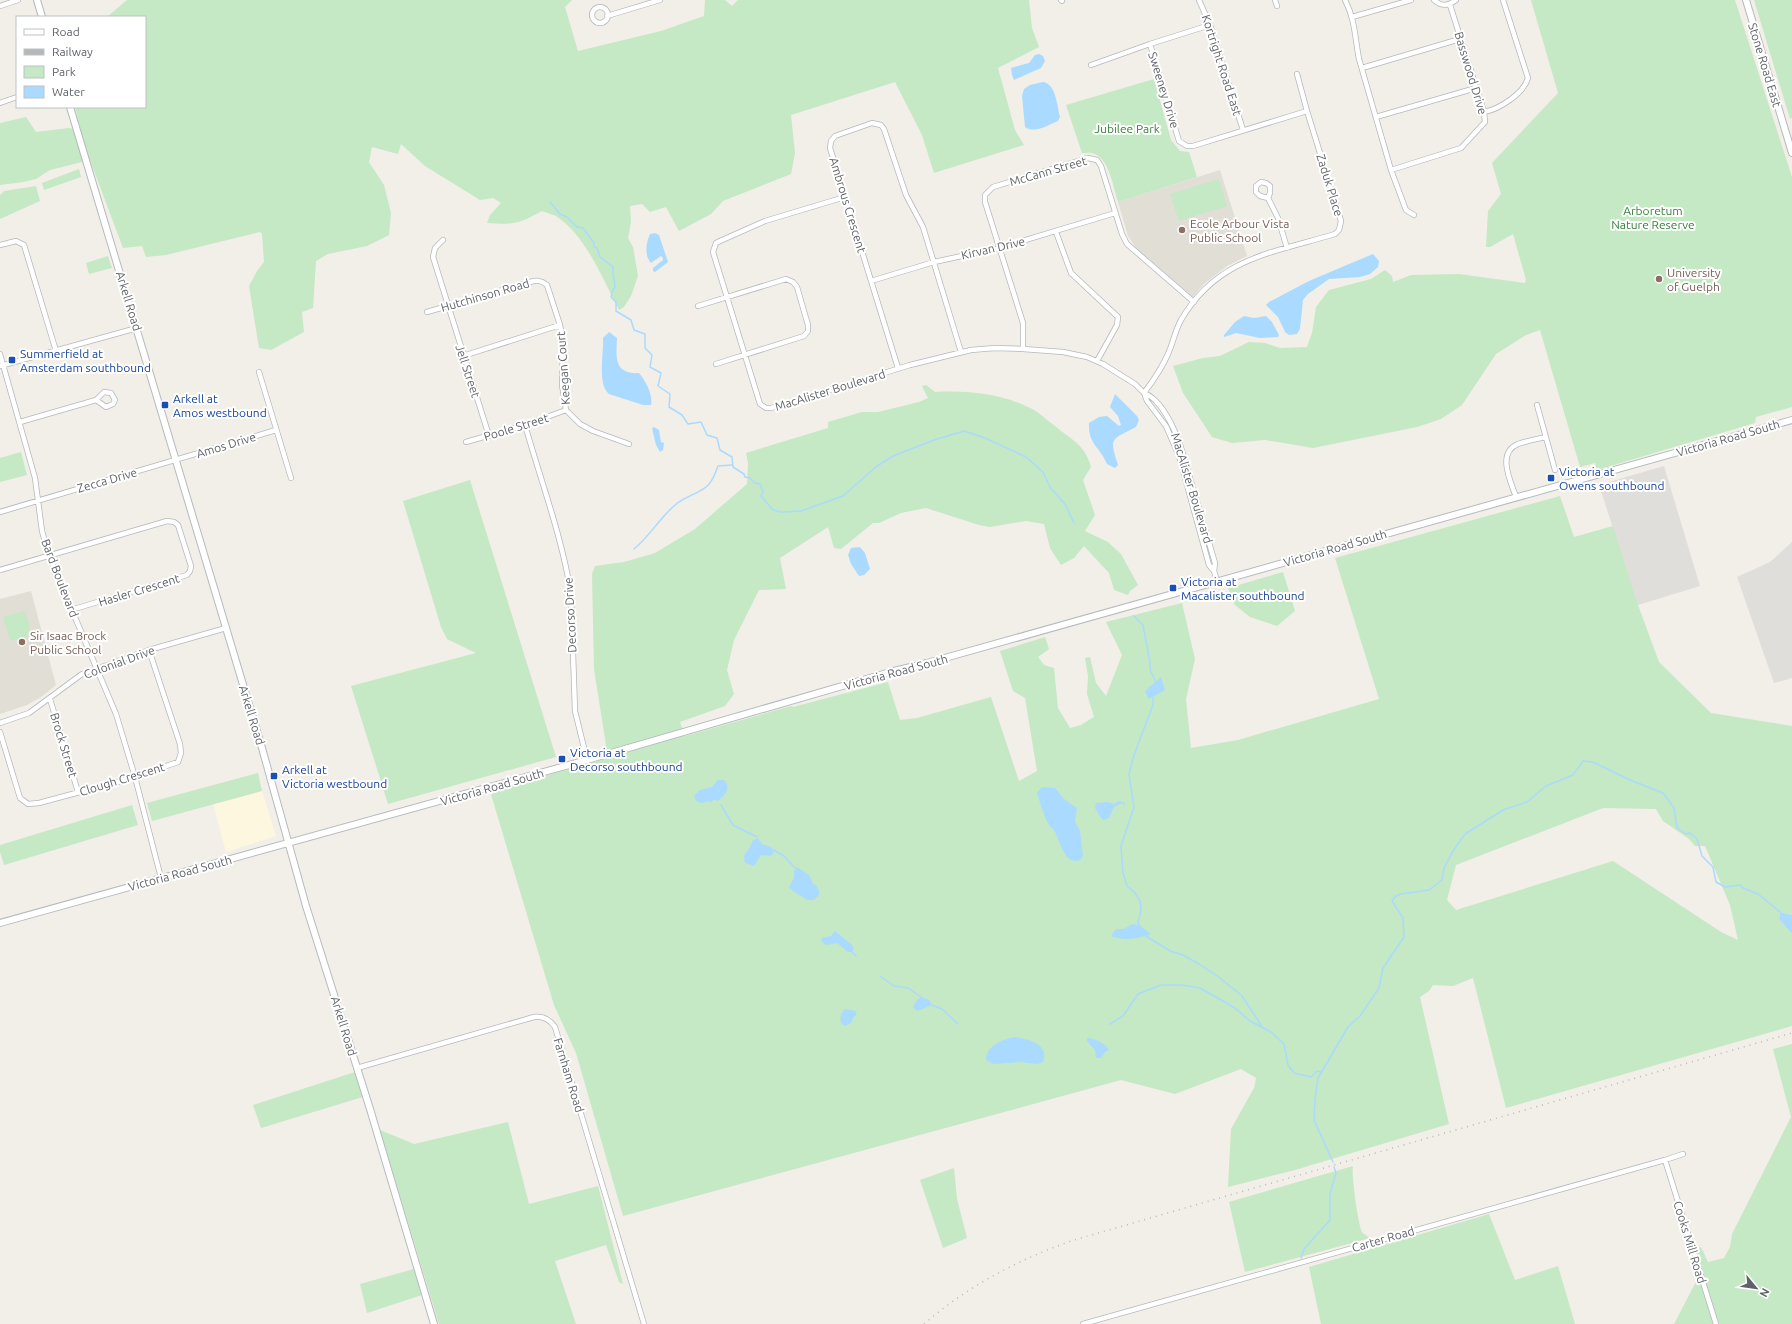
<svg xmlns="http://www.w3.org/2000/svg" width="1792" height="1324" font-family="Ubuntu,sans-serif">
<rect width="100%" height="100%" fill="#f1efe8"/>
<!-- commercial -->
<path fill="#fef7e0" d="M262 791 276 836 226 852 213 804Z"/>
<!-- industrial -->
<path fill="#e0deda" d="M1664 466 1700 586 1638 605 1599 485Z
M1792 542V678L1774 683 1737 577 1770 562Z"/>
<!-- education -->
<path fill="#e1ded6" d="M1220 170 1247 256 1227 266 1204 284 1193 297 1136 248 1128 236 1118 202Z
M31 591 56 685 41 697 27 705 0 714V599Z"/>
<!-- green -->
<path fill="#c5e8c5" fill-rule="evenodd" d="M127 0H572L565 7 578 51 661 31 704 16 705 0H725L732 6 738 0H1029L1032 28 1039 47 998 68 1015 130 1024 145 934 173 922 135 895 82 791 115 795 153 791 174 723 201 711 214 679 231 666 207 650 212 642 204 630 206 631 222 628 238 633 247 638 276 631 296 624 307 619 310C602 278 587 237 556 216 552 214 546 213 542 211 518 224 514 225 487 223L490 215 501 203 493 198 480 200 425 166 401 144 398 154 372 147 369 162 384 185 391 213 389 235 367 246 328 254 316 261 313 308 302 312 304 332 271 350 259 348 249 286 257 271 264 262 262 234 260 232 166 255 146 257 142 246 123 248 90 160 50 170 36 179 23 182 0 185V123L26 117 36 132 69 128 81 131 75 107H145V17H107Z
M1531 0H1735L1792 177V407L1756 417 1755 423 1597 470 1595 463 1580 467 1540 330 1526 335 1496 354 1462 405 1441 419 1417 427 1313 448 1265 440 1232 443 1212 437 1183 393 1173 366 1203 358 1220 356 1249 342 1265 343 1280 348 1307 347 1312 333 1316 307 1329 290 1371 279 1385 270 1392 276 1393 282 1411 275 1459 274 1525 283 1526 280 1513 234 1490 247H1486L1488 211 1501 194 1492 163 1558 93Z
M1754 0H1792V118L1790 119Z
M1154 79 1171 140 1180 151 1189 152 1197 177 1118 202C1113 187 1110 161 1095 154 1091 152 1086 153 1082 153L1066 105Z
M79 169 81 177 44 190 42 183Z
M1219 179 1227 206 1179 221 1170 194Z
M36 186 40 201 0 219V195L4 191Z
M108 256 112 268 89 274 86 263Z
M926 385 935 392C967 390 1005 394 1034 410 1043 416 1052 424 1061 431 1076 442 1086 448 1091 467L1083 480 1095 515 1085 531 1108 542 1121 554 1138 585 1130 591 1128 595 1114 590 1109 573 1084 546 1074 558 1061 565 1050 548 1044 524 1026 521 990 527 979 525 926 508 901 513 879 523H873L841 549 834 548 828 527 780 558 786 589 759 590 734 640 727 670 734 694 725 706 680 722 685 736 791 706 793 707 888 682 900 720 917 718 991 697 1019 781 1037 771 1025 698 1013 691 1000 651 1045 637 1049 649 1038 657 1044 665 1054 668 1058 708 1070 728 1081 725 1094 717 1087 694 1088 676 1085 658 1090 657 1096 683 1106 696 1122 655 1106 622 1182 603 1195 659 1186 699 1191 748 1238 740 1379 699 1335 558 1560 496 1574 537 1613 526 1638 605 1659 662 1711 713 1792 726V915L1780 912 1779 919 1792 934V1026L1506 1108 1473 978 1453 986 1433 985 1429 991 1420 997 1449 1124 1295 1170 1228 1187 1231 1129 1254 1088 1256 1078 1241 1069 1175 1094 1121 1080 623 1216 576 1053 554 1005 490 791 608 758 594 669 592 574 595 566 624 562 655 553 695 529 747 484 748 463 746 453 828 428V422L862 412H878L919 402 928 398 922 386ZM1603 808 1656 809 1663 821 1689 839 1695 846H1705L1730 905 1738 940 1721 932 1613 861 1456 910 1447 900 1456 865Z
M21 452 27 475 0 482V458Z
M470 480 556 757 388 804 351 686 476 653 447 639 441 627 403 501Z
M1283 572 1295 611 1277 626 1250 617 1235 605 1228 588Z
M25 611 32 635 10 641 3 617Z
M258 773 262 791 152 821 147 803Z
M132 805 138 825 4 865 0 852V845Z
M1792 1044V1324H1674L1698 1278 1699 1267 1694 1250 1701 1247 1708 1262 1724 1258 1730 1247 1732 1234 1791 1117 1773 1049Z
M358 1071 366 1096 261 1128 253 1105Z
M508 1122 529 1204 598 1186 623 1284 619 1282 606 1245 555 1261 576 1324H439L380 1130 414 1144Z
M1353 1166C1351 1174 1358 1224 1362 1232 1363 1234 1368 1236 1370 1238L1245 1272 1229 1202Z
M954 1168 957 1199 967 1238 943 1248 920 1180Z
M1489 1214 1515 1280 1558 1266 1575 1324H1321L1309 1267Z
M414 1269 422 1295 367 1313 360 1284Z"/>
<!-- water -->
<path fill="#aadaff" d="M1039 54 1043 56 1045 61 1041 68 1014 80 1012 75 1011 68 1029 63 1035 55Z
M1043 82C1056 84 1057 105 1060 117L1058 121C1048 125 1034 134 1025 127L1022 96 1024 89 1030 85Z
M655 233 659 235 668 262 655 272 653 271V268L663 260V258L661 256 651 263C644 255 646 243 650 234Z
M1373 254 1379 261 1378 267 1370 274 1360 277 1329 279 1308 294 1303 300 1300 329 1297 334 1289 335 1285 332 1278 317 1266 305 1269 302 1309 281Z
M1244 316 1254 318 1266 316 1272 322 1279 335 1278 337 1260 338 1236 333 1224 337V335L1235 322Z
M609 332 617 338C616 357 614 375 639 373 646 382 653 394 651 405H643L609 394C597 385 604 352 603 338Z
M1115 394 1137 416 1139 420 1136 427C1111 440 1109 437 1118 465L1115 468 1107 464C1099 446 1088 444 1089 423L1099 417 1107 416 1119 426 1121 425 1118 416 1110 407Z
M654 427 659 430 661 442 664 443 663 450 660 452 656 445 652 428Z
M860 547 865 553 870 569 864 575 859 576 851 564 848 555 851 548Z
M1161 677 1165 690 1149 699 1145 692C1150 685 1155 683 1161 677Z
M718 780H724C732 788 724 796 718 801L716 800H713L711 803 710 801 701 803 696 801 694 796 700 790 712 787Z
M1042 787 1055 788 1064 799 1077 808 1075 822 1080 831 1083 856 1080 860C1064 866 1060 840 1054 830 1052 828 1049 826 1048 823 1045 819 1039 799 1037 793Z
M1119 801 1125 803 1124 806 1122 803 1114 807 1109 818 1104 820 1101 818 1095 808 1096 803 1108 802 1114 804Z
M757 837 762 844 771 847 774 852 771 856 761 855 754 866 745 863 744 856 750 847 753 840 757 839Z
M797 867 809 875 813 884 817 886V890L819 889V895L814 900H807C801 895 793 893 789 887L794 878V871Z
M1780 912 1792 915V934L1779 919Z
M1133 924 1140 926 1151 934C1139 939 1122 941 1111 936L1116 929H1124Z
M835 931 852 945 854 949 852 952H848L837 943 826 945 821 941 822 938 831 936Z
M921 997 929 1000 932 1005 917 1011 913 1007 917 1000Z
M845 1009 856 1011V1013L857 1014 853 1018 851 1023 845 1026 841 1023C840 1017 840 1013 845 1009Z
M1015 1037C1028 1039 1050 1044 1043 1062L1038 1064 1020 1062 993 1064 986 1060C986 1046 1003 1039 1015 1037Z
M1087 1038C1095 1038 1105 1043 1109 1050L1105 1052 1101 1058H1096L1095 1050 1087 1041Z"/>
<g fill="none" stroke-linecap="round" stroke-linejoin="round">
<!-- stream -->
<path stroke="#aadaff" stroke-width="1.5" d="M550 202 560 214 567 217 577 227 583 228 594 243V247L597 248 600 257 613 267C612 276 615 279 615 287L613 290 611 297 616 302V311L631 320 634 330 645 334V348L652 355 650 367 661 373 658 386 670 394 669 407 682 415 688 424 701 422 707 435 717 438 720 450 732 457 733 467 744 474 745 477 750 478 755 483 760 484 763 492 761 496 773 510 781 512 801 511 843 496 877 466 893 456 934 440 964 431 985 438 1026 457 1043 472 1050 487 1065 504 1074 523
M634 549C649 537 659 519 674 506 683 497 696 495 706 487 713 482 715 473 718 466L732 465
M1134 616 1143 625 1150 662V670L1156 682
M721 805 733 825 757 837
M774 850 784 856 796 869
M1140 926 1138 923 1141 910 1140 901 1135 893 1127 886 1123 873 1121 846 1134 807 1129 774 1134 755 1153 705V698
M1146 936 1170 951 1183 955 1199 964 1220 978 1242 996 1261 1025
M852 952 856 956
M880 976 894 986 908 988 921 997
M932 1005 942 1009 958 1024
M1110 1024 1123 1016 1138 994 1161 985H1181L1200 988 1235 1008 1250 1021 1271 1032 1284 1044 1288 1065 1294 1073 1311 1077 1317 1071 1322 1072
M1333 1162 1314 1120 1315 1098 1318 1078 1348 1027 1360 1016 1379 988 1383 968 1404 937 1403 918 1392 901 1395 897 1400 894 1429 890 1437 884 1442 880 1444 868 1453 851 1465 834 1503 810 1527 802 1546 786 1573 775 1583 761 1593 762 1630 780 1663 793 1674 808 1677 828 1686 834 1690 833 1697 839 1702 856 1713 867 1716 882 1725 887 1740 885 1743 888 1758 894 1780 912
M1301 1258 1304 1249 1330 1220V1194L1336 1173 1334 1167"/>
<defs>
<path id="street" d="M1061 0 1062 1
M1199 0 1210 25 1243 130
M1275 0 1277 6
M1345 0C1355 19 1355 38 1359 59L1391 170 1406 210 1414 215
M1434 0C1441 7 1448 6 1456 0
M0 6 18 0
M592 15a8 8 0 1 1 16 0a8 8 0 1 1-16 0Z
M607 16 660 0
M1352 17 1411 0
M1150 44 1179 141 1187 146H1193L1307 111 1297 74
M1091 65 1150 44 1210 25
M1362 68 1460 39
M0 103 17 97
M1484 112C1500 109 1524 93 1528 78L1503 0
M1376 117 1476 88
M1391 170 1461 148 1485 122 1484 112 1450 5
M1261 182 1266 183 1270 186V193L1268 198 1260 196 1256 192V186Z
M845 197 765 221 720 241 716 243 713 252 760 404 766 408H771L910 365 971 350 995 348 1023 349 1063 352 1087 357 1103 364 1135 384 1144 393 1147 401 1166 426 1179 456 1209 565 1214 571
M1268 198 1278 218 1287 248
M1056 232 1071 273 1118 317 1117 325 1097 361
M443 240 435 248 433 257 489 436
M0 245 16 241 24 245 56 351
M871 281 934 262 999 248 1115 213
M698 306 786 279 793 282 797 287 808 325V331L804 336 716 364
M427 312 530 282C537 280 541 280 547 285L560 325 563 343 562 385 566 410 580 424 593 431 629 444
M1023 349V323L985 202V195L993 187 1088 158 1097 160 1101 166 1122 234 1127 244 1194 302
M0 354 35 478 42 531 49 556 116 714 135 777 161 878
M463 356 560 325
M0 366 137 328
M898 368 830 148 831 141 835 136 872 123 881 125 884 129 906 195 923 227 961 352
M259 372 291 478
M1144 393C1153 381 1162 368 1168 354 1173 343 1175 331 1181 320 1217 258 1272 253 1335 234L1339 230 1341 221 1307 111
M1144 393C1161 399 1174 428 1180 444L1215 563 1214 571 1217 581
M1537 405 1555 470
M20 422 96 400 104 392 111 393 115 400 113 404 106 407 96 400
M525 425C541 481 562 537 571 594L575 711 587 760
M466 442 525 425 566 410
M1516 497C1511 482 1496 453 1518 444 1527 441 1537 439 1546 437
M0 512 276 430
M0 570 167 521 174 522 178 525 191 566 190 571 187 575 71 610
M50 699 78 792
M0 723 29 713 82 674 149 650 226 628
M0 732 20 798 28 804 39 803 128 779 178 762 181 753 180 744 149 650
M357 1068 534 1017C543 1016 550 1020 555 1027L644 1324
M1665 1160 1716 1324
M1083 1324 1665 1160 1683 1154"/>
<path id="secondary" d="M37 0 42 17
M1746 0 1792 153
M70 107 262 748 306 906 370 1109 434 1324
M0 923 587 760 894 671 927 663 1792 420"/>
</defs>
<!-- street casing -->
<use href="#street" stroke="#b5b8bc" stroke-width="6"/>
<!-- secondary casing -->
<use href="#secondary" stroke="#b6babf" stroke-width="8"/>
<!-- street -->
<use href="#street" stroke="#fff" stroke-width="4.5"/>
<!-- secondary -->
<use href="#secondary" stroke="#fff" stroke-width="6"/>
<!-- rail -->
<path stroke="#b6b7b8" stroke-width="1.5" stroke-dasharray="1 5" stroke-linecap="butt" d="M924 1324C968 1286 1019 1259 1074 1240L1792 1033"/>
</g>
<!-- markers -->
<g fill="#8d6e63" stroke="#fff" stroke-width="1.5">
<circle cx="1182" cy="230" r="4"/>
<circle cx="1659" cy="279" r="4"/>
<circle cx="22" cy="642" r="4"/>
</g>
<g fill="#1a4fb4" stroke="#fff" stroke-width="1.5">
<rect x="8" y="356" width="8" height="8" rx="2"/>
<rect x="161" y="401" width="8" height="8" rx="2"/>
<rect x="1547" y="474" width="8" height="8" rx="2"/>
<rect x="1169" y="584" width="8" height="8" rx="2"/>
<rect x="558" y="755" width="8" height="8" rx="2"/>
<rect x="270" y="772" width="8" height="8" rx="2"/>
</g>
<g text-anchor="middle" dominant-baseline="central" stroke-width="4" stroke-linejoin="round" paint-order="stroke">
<!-- street labels -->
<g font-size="12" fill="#5f6368" stroke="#fff">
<text transform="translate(1222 65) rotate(72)">Kortright Road East</text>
<text transform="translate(1765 65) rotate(73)">Stone Road East</text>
<text transform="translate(1471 73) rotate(73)">Basswood Drive</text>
<text transform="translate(1164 90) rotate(73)">Sweeney Drive</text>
<text transform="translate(1048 171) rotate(-16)">McCann Street</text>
<text transform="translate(1330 185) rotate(73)">Zaduk Place</text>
<text transform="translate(848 205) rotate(73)">Ambrous Crescent</text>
<text transform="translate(993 248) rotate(-13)">Kirvan Drive</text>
<text transform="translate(485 295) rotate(-16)">Hutchinson Road</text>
<text transform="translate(129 301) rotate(73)">Arkell Road</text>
<text transform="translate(563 368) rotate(-94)">Keegan Court</text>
<text transform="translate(468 371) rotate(72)">Jell Street</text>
<text transform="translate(830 390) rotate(-17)">MacAlister Boulevard</text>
<text transform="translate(516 427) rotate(-17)">Poole Street</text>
<text transform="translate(1728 438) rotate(-16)">Victoria Road South</text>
<text transform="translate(226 445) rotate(-17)">Amos Drive</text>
<text transform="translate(107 480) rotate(-16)">Zecca Drive</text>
<text transform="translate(1192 488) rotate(73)">MacAlister Boulevard</text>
<text transform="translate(1335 548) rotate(-16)">Victoria Road South</text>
<text transform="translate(60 578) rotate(69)">Bard Boulevard</text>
<text transform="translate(139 590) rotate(-17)">Hasler Crescent</text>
<text transform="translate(570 615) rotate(-93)">Decorso Drive</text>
<text transform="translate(119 662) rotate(-20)">Colonial Drive</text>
<text transform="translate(896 672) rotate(-15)">Victoria Road South</text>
<text transform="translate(252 715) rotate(73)">Arkell Road</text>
<text transform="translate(64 745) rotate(73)">Brock Street</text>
<text transform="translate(122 779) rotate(-17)">Clough Crescent</text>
<text transform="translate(492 787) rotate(-16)">Victoria Road South</text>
<text transform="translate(180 873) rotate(-15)">Victoria Road South</text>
<text transform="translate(344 1026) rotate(73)">Arkell Road</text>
<text transform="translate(569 1075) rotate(73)">Farnham Road</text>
<text transform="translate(1383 1239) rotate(-16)">Carter Road</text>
<text transform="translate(1690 1242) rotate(73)">Cooks Mill Road</text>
</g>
<!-- park labels -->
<g font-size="12" fill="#348238" stroke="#fff">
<text x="1127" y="128">Jubilee Park</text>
<text x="1653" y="210">Arboretum<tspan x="1653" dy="14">Nature Reserve</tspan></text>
</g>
<!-- education labels -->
<g font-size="12" fill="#785e54" stroke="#fff" text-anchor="start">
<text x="1190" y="223">Ecole Arbour Vista<tspan x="1190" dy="14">Public School</tspan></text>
<text x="1667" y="272">University<tspan x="1667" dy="14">of Guelph</tspan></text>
<text x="30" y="635">Sir Isaac Brock<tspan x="30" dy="14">Public School</tspan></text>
</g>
<!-- transit labels -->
<g font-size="12" fill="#164399" stroke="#fff" text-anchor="start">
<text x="20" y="353">Summerfield at<tspan x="20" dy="14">Amsterdam southbound</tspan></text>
<text x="173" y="398">Arkell at<tspan x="173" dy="14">Amos westbound</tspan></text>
<text x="1559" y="471">Victoria at<tspan x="1559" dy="14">Owens southbound</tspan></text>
<text x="1181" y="581">Victoria at<tspan x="1181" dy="14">Macalister southbound</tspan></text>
<text x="570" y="752">Victoria at<tspan x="570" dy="14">Decorso southbound</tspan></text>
<text x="282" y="769">Arkell at<tspan x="282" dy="14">Victoria westbound</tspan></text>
</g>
</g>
<!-- legend -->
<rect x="16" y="16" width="130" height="92" fill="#ffffff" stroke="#bfc1c3"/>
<rect x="24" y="29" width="20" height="6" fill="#ffffff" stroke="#bfc1c3"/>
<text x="52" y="36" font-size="12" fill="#5f6368">Road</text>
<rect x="24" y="49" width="20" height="6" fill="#b6b7b8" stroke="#bfc1c3"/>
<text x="52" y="56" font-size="12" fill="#5f6368">Railway</text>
<rect x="24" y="66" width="20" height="12" fill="#c5e8c5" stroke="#bfc1c3"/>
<text x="52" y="76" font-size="12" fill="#5f6368">Park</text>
<rect x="24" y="86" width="20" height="12" fill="#aadaff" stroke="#bfc1c3"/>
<text x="52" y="96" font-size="12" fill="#5f6368">Water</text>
<!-- north arrow -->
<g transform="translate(1756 1288) rotate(119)" stroke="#ffffff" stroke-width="3" paint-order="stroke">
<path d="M0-3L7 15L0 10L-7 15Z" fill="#5f6368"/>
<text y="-6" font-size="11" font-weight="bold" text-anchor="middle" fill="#5f6368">N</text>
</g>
</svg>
